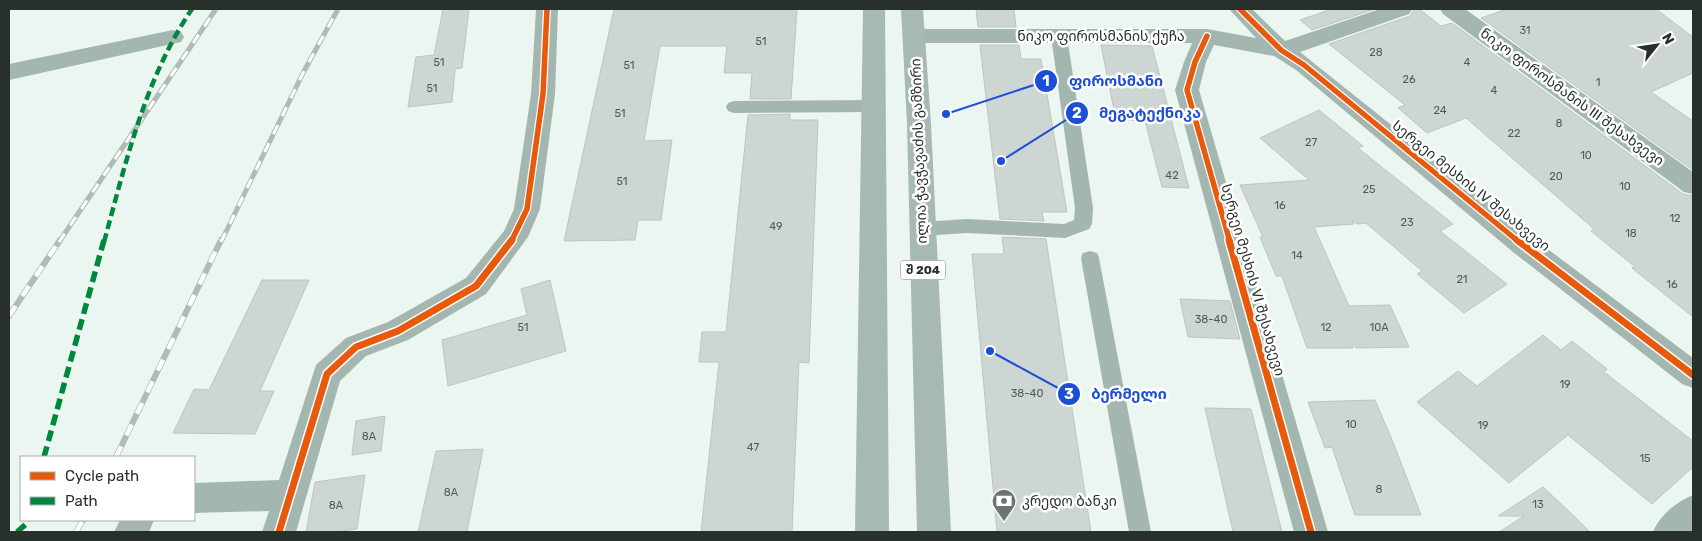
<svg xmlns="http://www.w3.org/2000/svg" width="1702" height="541" font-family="Rubik,'Noto Sans Georgian',sans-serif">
<rect width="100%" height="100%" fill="#ebf6f1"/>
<!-- building -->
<path fill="#cdd6d2" stroke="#bcc5c1" d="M443 9H469L462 68 455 69 452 102 408 107 416 57 434 55Z
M614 9H797L791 99H750L752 73H724L727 46H660L644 141 672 140 661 220H638L635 240 564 241Z
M976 9H1014L1016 27H978Z
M1332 9H1375L1312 30 1300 20Z
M1414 9H1419L1441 26 1452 23 1683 194 1693 196V317L1632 268 1635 267 1591 231 1594 229 1466 118 1427 133 1398 108 1405 105 1329 44 1410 16Z
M1507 9H1656L1693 37V73L1651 92 1693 121V170L1481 18Z
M980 45H1019L1021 59H1041L1067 212H1042L1044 221 1000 219Z
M1101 45 1152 46 1189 188 1162 187 1145 121 1116 120Z
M1319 110 1363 146 1358 148 1453 224 1440 231 1507 284 1464 313 1417 274 1422 271 1366 223 1357 224 1352 220 1354 224 1314 227 1349 306 1390 305 1409 347 1356 348 1351 343 1353 348H1307L1282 276H1276L1260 237H1263L1240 185 1309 180 1260 138Z
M790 114V120H818L809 363 799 362 792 532H701L719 362H699L702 332H726L748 115Z
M1002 237 1046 239 1091 532H997L972 254H1004Z
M262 280H309L260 391H274L255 434 173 433 194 389 209 390Z
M550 280 566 351 448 386 442 340 527 315 521 289Z
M1180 299 1230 301 1240 339 1188 337Z
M1543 335 1561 350 1572 341 1607 369 1604 372 1693 441V467L1652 504 1568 435 1509 483 1417 402 1458 371 1477 386Z
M1375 400 1393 442 1421 515H1355L1332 447 1325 448 1308 402Z
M1205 408 1251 409 1282 532H1233Z
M385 416 381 451 352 455 356 421Z
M483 449 467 532H418L436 451Z
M365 475 357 529 334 532H306L315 482Z
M1543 487 1574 516 1590 532H1499L1524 516H1498Z"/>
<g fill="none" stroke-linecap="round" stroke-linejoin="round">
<!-- lane -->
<path fill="#a3b7b0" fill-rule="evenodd" d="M1059 31 1067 36 1093 208 1092 224 1089 229 1065 238 967 233 922 236 916 234 913 229 916 224 922 222 967 219 1064 224 1074 220 1075 208 1051 36Z
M874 100 880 102 882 106 880 110 874 112 734 113 728 111 726 107 728 103 734 101Z
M1090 251 1097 253 1099 258 1151 532H1129L1081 258 1083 253Z"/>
<!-- street -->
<path fill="#a3b7b0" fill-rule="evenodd" d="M536 9H558L555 94 540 209 528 237 486 294 408 340 366 356 340 381 296 532H262L269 511 194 513V483L279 480 316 365 346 338 388 322 466 278 504 231 514 209 531 94Z
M1229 9H1252L1285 41 1380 9H1412L1409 14 1300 52 1533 238 1693 358V388L1682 384 1513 252 1296 70 1274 56 1214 45 1206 62 1199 90 1328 532H1294L1175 90 1184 62 1192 43H914L906 41 903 36 906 31 914 29H1207L1256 38Z
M1440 9H1465L1693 172V194L1684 192 1443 14Z
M173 30 181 32 184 37 181 42 9 80V64Z
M1693 495V532H1653C1660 515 1676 502 1693 495Z
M120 520H154L149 532H114Z"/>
<!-- primary -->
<path fill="#a7bab2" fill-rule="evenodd" d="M863 9H885L889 532H855Z
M901 9H923L931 124 951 532H917L907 124Z"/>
<defs>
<path id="rail-far1" d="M59 242 216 9
M221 242 303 73 338 9"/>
<path id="rail" d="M9 316 60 240
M116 457 221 240
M76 532 83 520"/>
</defs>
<!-- rail-far1 casing -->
<use href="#rail-far1" stroke="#afbbb6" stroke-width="5"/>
<!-- rail casing -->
<use href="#rail" stroke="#afbbb6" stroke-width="6"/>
<!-- rail-far1 -->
<use href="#rail-far1" stroke="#fff" stroke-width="3" stroke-dasharray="10" stroke-linecap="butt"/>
<!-- rail -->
<use href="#rail" stroke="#fff" stroke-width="4.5" stroke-dasharray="12" stroke-linecap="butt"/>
<!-- quiet-far1 -->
<path stroke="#00873e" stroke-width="4.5" stroke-dasharray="9 4.5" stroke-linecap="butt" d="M104 242C126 162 145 78 192 9"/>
<!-- quiet -->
<path stroke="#00873e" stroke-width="5.5" stroke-dasharray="11 5.5" stroke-linecap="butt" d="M44 457 104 240
M17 532 26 524 27 520"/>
<defs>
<path id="cycleway-far1" d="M1240 9 1281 50 1304 65 1519 242
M1207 36 1195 62 1187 90 1230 242
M511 242 527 209 543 94 547 9"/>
<path id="cycleway" d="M1229 240 1311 532
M1517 240 1693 375
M279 532 327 374 356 347 398 331 476 286 512 240"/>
</defs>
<!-- cycleway-far1 casing -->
<use href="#cycleway-far1" stroke="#fff" stroke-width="8"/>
<!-- cycleway casing -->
<use href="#cycleway" stroke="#fff" stroke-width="10"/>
<!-- cycleway-far1 -->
<use href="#cycleway-far1" stroke="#e8590c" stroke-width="5.5"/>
<!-- cycleway -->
<use href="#cycleway" stroke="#e8590c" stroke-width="7"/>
</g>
<!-- icons -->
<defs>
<symbol id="bank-pin" viewBox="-11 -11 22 30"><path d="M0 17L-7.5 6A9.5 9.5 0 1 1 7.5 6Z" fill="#6c7571" stroke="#fff"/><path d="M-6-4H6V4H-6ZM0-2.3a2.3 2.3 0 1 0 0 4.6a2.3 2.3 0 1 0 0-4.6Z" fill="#fff"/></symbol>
</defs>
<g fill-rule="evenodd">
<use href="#bank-pin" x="990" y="487" width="28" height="38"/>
</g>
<g text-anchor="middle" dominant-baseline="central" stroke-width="5" stroke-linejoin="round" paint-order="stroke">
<!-- number labels -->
<g font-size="11" fill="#515a56">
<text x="1525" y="30">31</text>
<text x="761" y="41">51</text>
<text x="1376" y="52">28</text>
<text x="439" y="62">51</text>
<text x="1467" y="62">4</text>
<text x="629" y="65">51</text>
<text x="1409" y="79">26</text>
<text x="1598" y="82">1</text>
<text x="432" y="88">51</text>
<text x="1494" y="90">4</text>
<text x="1440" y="110">24</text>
<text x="620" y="113">51</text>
<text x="1559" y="123">8</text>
<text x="1514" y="133">22</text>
<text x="1311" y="142">27</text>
<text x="1586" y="155">10</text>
<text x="1172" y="175">42</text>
<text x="1556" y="176">20</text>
<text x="622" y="181">51</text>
<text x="1625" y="186">10</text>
<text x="1369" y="189">25</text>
<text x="1280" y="205">16</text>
<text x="1675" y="218">12</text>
<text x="1407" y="222">23</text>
<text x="776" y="226">49</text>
<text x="1631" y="233">18</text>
<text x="1297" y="255">14</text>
<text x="1462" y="279">21</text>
<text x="1672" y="284">16</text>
<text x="1211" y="319">38-40</text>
<text x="523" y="327">51</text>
<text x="1326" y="327">12</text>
<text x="1379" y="327">10A</text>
<text x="1565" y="384">19</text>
<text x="1027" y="393">38-40</text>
<text x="1351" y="424">10</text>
<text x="1483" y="425">19</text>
<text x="369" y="436">8A</text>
<text x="753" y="447">47</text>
<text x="1645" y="458">15</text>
<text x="1379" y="489">8</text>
<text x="451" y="492">8A</text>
<text x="1538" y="504">13</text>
<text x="336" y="505">8A</text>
</g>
<!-- shield labels -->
<rect fill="#fff" stroke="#686e6b" stroke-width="1" x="900.5" y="260.5" width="45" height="19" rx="4"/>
<g font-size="12" font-weight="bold" fill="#28302c">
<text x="923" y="270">შ 204</text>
</g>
<!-- street labels -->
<g font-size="14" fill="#28302c" stroke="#fff">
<text x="1101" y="36">ნიკო ფიროსმანის ქუჩა</text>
<text transform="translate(1572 97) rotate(36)">ნიკო ფიროსმანის III შესახვევი</text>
<text transform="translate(919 151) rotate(-92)">ილია ჭავჭავაძის გამზირი</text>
<text transform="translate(1471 186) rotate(39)">სერგეი მესხის IV შესახვევი</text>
<text transform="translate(1253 280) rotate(74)">სერგეი მესხის VI შესახვევი</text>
</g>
<!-- poi labels -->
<g font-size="14" fill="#28302c" stroke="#fff" text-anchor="start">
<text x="1022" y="501">კრედო ბანკი</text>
</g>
</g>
<!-- callouts -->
<path fill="none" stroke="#1d4ed8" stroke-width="2" d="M946 114L1046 81M1001 161L1077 113M990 351L1069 394"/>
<g fill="#1d4ed8" stroke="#fff" stroke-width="2">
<circle cx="946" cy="114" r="5"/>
<circle cx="1001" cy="161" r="5"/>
<circle cx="990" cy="351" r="5"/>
<circle cx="1046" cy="81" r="12"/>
<circle cx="1077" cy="113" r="12"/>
<circle cx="1069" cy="394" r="12"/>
</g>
<g font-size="15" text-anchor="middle" font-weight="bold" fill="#fff">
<text x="1046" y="86">1</text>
<text x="1077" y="118">2</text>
<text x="1069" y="399">3</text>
</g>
<g font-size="15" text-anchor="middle" font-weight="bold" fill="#1d4ed8" stroke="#fff" stroke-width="5" stroke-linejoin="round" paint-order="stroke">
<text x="1116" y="86">ფიროსმანი</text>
<text x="1150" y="118">მეგატექნიკა</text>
<text x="1129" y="399">ბერმელი</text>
</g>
<!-- border -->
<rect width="1702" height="541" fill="none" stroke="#28302c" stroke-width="20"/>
<!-- legend -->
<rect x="20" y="456" width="175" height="65" fill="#ffffff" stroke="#a9acab"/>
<rect x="30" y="472" width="25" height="8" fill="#e8590c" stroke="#a9acab"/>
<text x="65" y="481" font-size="15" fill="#28302c">Cycle path</text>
<rect x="30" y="497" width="25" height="8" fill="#00873e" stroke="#a9acab"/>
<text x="65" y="506" font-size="15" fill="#28302c">Path</text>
<!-- north arrow -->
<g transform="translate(1657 45) rotate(60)" stroke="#ffffff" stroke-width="4" paint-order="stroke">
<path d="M0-4L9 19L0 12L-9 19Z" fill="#28302c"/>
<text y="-8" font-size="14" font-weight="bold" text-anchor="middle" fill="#28302c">N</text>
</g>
</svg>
